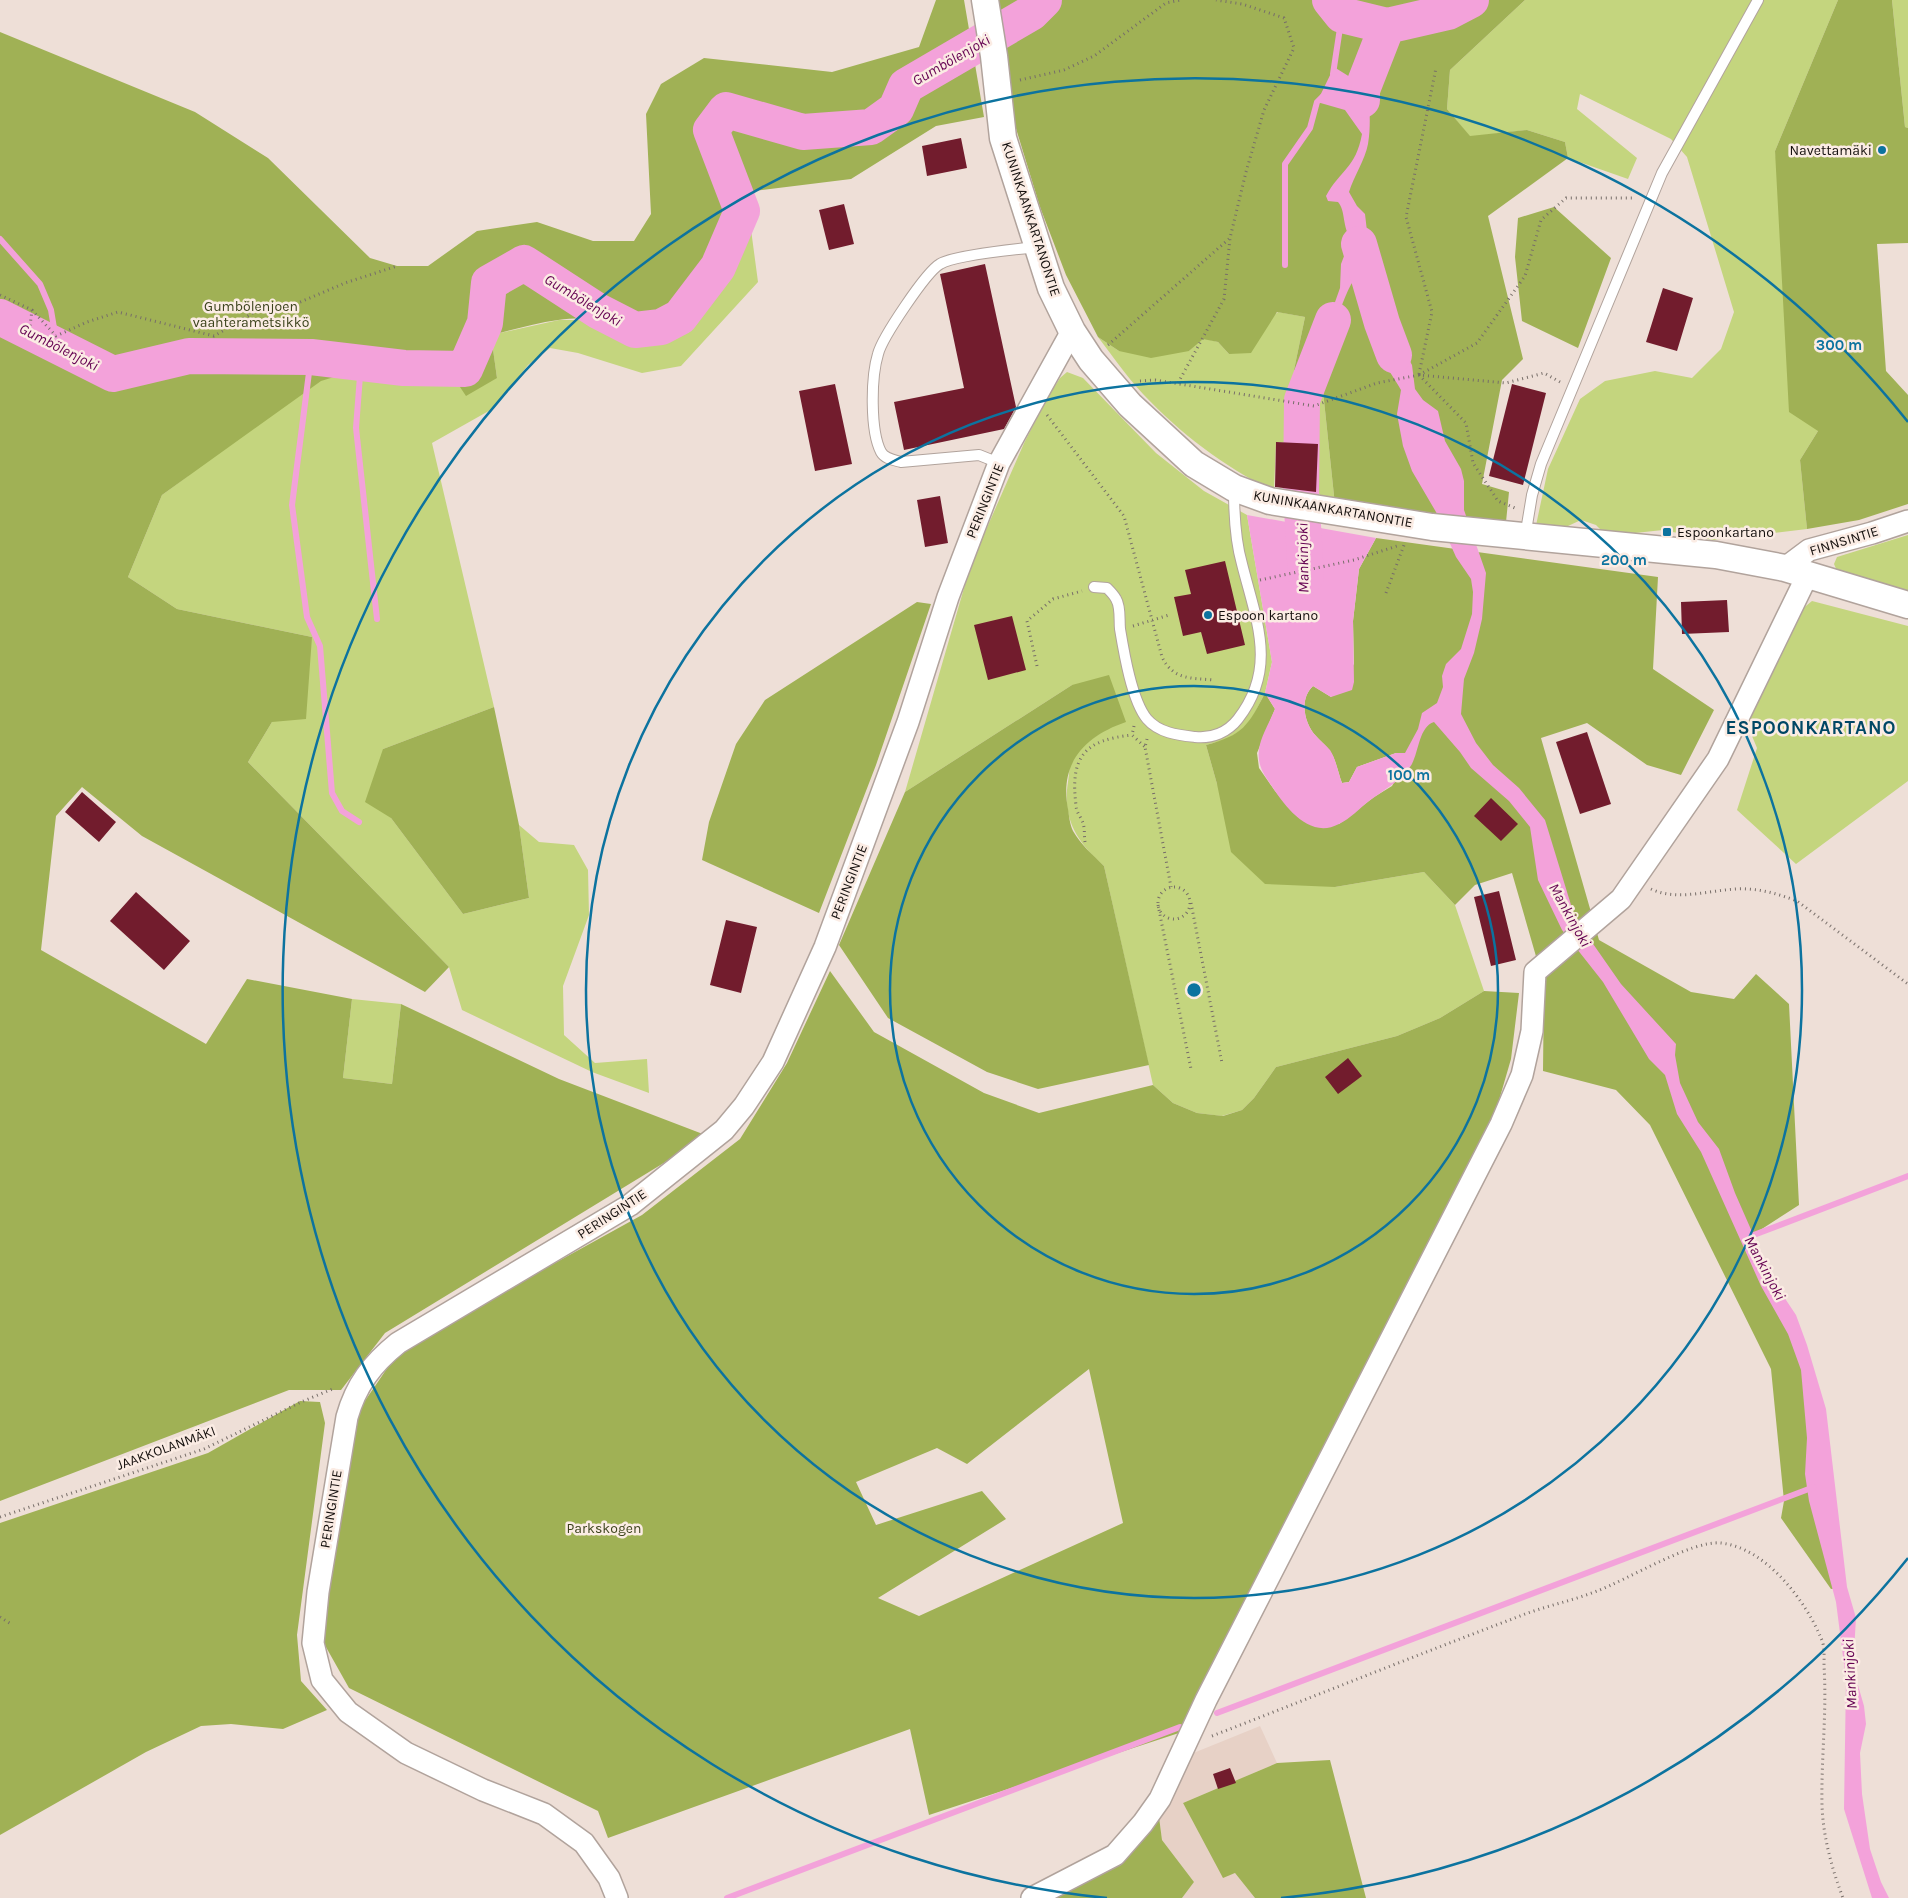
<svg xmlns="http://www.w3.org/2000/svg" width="1908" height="1898" font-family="Karla,sans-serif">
<rect width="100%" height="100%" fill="#eedfd7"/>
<!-- built -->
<path fill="#e7d1c6" d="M1260 1726 1277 1763 1183 1803 1223 1877 1235 1873 1255 1898H1182L1194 1882 1162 1840 1159 1817 1191 1754Z"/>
<!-- green -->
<path fill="#c4d57e" d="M1525 0H1838L1775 151 1818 431 1800 460 1807 529 1713 540 1663 530 1607 536 1596 525 1581 520 1555 532 1535 530 1548 469 1580 399 1605 381 1655 371 1692 378 1721 349 1734 312 1687 157 1671 139 1580 94 1577 109 1637 158 1628 179 1568 158 1565 142 1527 130 1470 137 1447 109 1450 70Z
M1892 0H1908V128L1905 127Z
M0 89 400 361 446 366 497 378 491 335 559 320H631L730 225 746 192 758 282 681 366 642 373 578 353 550 348 528 365 494 408 432 443 494 707 383 749 391 818 463 914 529 898 519 825 539 842 574 845 588 870 589 915 563 986 564 1035 595 1063 647 1059 649 1093 592 1072 462 1010 449 967 248 762 272 722 312 637 177 609 128 577 162 495 188 476Z
M1278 312 1305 317 1294 370 1323 391 1335 505 1316 492 1318 444 1276 442 1274 491C1224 467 1181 434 1143 394 1126 376 1112 355 1098 337L1119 351H1189L1203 338 1218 342 1229 354Z
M1067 372 1083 378 1156 453 1204 491 1247 515 1272 662 1265 693 1249 724 1228 739 1206 745 1217 784 1335 887 1424 872 1455 905 1484 991 1440 1018 1397 1036 1276 1067 1254 1098 1242 1110 1222 1116 1197 1113 1173 1103 1153 1085 1104 866C1077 842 1062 819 1068 782 1069 776 1069 768 1071 762 1078 747 1094 737 1108 728L1072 685 905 792 971 564 1025 441 1049 395 1060 378Z
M1908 535V593L1837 571 1834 564 1837 557Z
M1812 601 1908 626V781L1796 864 1737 810 1757 748 1747 724 1801 610Z
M352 999 401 1004 392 1084 343 1078Z"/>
<!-- forest -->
<path fill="#a0b155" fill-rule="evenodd" d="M936 0H964L984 117 936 126 851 179 746 192C733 220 693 303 664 313 630 326 593 315 558 320 535 323 513 330 491 335L497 378 466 396 446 366 389 360 321 381 162 495 128 577 177 609 312 637 306 719 272 722 248 762 449 967 425 992 142 836 82 787 56 816 41 950 206 1044 247 979 352 999 343 1078 392 1084 401 1004 559 1079 708 1136 385 1333 341 1390H289L0 1501V32L195 112 268 158 370 258 397 266H428L477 231 537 222 593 241H634L651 214 646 114 661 84 704 58 832 72 919 47Z
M996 0H1525L1450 70 1447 109 1470 136 1527 130 1565 142 1568 158 1488 216 1523 359 1502 380 1482 484 1509 492 1506 522 1335 505 1323 391 1294 370 1305 317 1277 312 1251 353 1229 354 1218 342 1203 339 1189 351 1151 358 1119 351 1098 337 1066 275 1040 207 1014 122Z
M1838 0H1892L1905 127 1908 128V243L1877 244 1886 371 1908 395V504L1859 520 1807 529 1800 460 1818 431 1789 412 1775 151Z
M1554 207 1611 258 1578 348 1522 321 1515 257 1518 218Z
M1376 538 1658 577 1653 669 1714 710 1681 775 1647 765 1587 723 1541 738 1599 940 1691 992 1734 999 1756 974 1789 1004 1799 1205 1751 1236 1808 1373 1844 1587 1831 1589 1781 1518 1784 1501 1771 1369 1650 1125 1616 1090 1543 1071 1544 984 1512 873 1475 885 1455 905 1424 872 1335 887 1265 884 1231 852 1217 784 1206 745C1243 735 1248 726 1265 693L1275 709 1257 753 1259 768 1275 791 1298 817 1339 824 1374 797 1392 786 1410 753H1396L1357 767 1349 782 1342 783C1338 773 1336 758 1329 750 1326 745 1320 741 1316 736 1304 723 1299 699 1313 686L1331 697 1354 664 1353 621 1359 569Z
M917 602 931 604 876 765 819 913 702 860 709 822 736 744 765 700Z
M1109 675 1126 722C1085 736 1059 763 1068 809 1069 816 1070 825 1073 831 1081 845 1093 855 1104 866L1149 1065 1038 1089 987 1072 888 1018 839 945 905 792 1072 685Z
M494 707 519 825 529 898 463 914 391 818 365 802 383 749Z
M830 971 874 1032 984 1093 1039 1113 1153 1085 1173 1103 1197 1113 1223 1116 1242 1110 1254 1098 1276 1067 1397 1036 1440 1018 1484 991 1519 993 1511 1059 1493 1121 1185 1731 929 1815 910 1729 608 1838 598 1811 349 1688 322 1640 343 1433 401 1348 642 1215 740 1139 787 1063ZM1089 1369 1123 1523 919 1616 878 1598 1006 1519 982 1491 876 1525 856 1482 937 1448 967 1464Z
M300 1401 320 1402 325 1423 297 1635 301 1681 327 1710 283 1729 231 1724 201 1726 146 1752 0 1835V1523L208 1453Z
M1330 1760 1366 1898H1255L1235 1873 1223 1878 1183 1803 1277 1763Z
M1159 1817 1162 1840 1194 1882 1182 1898H1046Z"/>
<!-- water -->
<path fill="#f3a2da" d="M1367 53H1382C1361 89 1374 108 1368 144 1365 160 1354 176 1349 192L1357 206 1365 214 1370 257 1387 299 1389 314 1397 337 1412 365 1415 389 1423 400 1438 411 1445 441 1461 469 1464 481V510L1486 573 1482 619 1474 653 1464 679 1461 714 1476 743 1493 765 1519 788 1545 820 1575 918 1621 984 1676 1044 1675 1055 1680 1083 1698 1122 1719 1149 1735 1193 1774 1282 1796 1315 1807 1345 1826 1409 1847 1587 1856 1618 1853 1668 1864 1706 1866 1724 1860 1753 1862 1794 1870 1849 1881 1882 1889 1898H1872L1844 1809 1846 1680 1836 1602 1809 1501 1805 1474 1807 1438 1801 1370 1788 1334 1761 1286 1701 1152 1677 1114 1665 1075 1649 1059 1603 982 1562 930 1538 880 1530 827 1509 801 1471 768 1460 752 1434 722C1418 727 1419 755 1410 767 1399 782 1384 790 1369 801 1360 808 1350 819 1339 824 1307 841 1282 802 1267 779 1249 753 1264 735 1275 709L1265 693 1272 662 1247 515 1376 538 1359 569 1353 621 1354 682 1352 690 1331 697 1313 686C1299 699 1304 723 1316 736 1320 741 1326 745 1330 750 1336 759 1338 773 1342 783L1349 782 1357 767 1396 753H1405L1418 729 1422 713 1437 703 1443 687 1442 676 1446 664 1461 649 1472 614 1473 592 1471 579 1456 557 1436 512 1412 471 1403 446 1397 414 1401 390C1384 359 1359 340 1379 305L1376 296 1357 277C1348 281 1329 342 1326 355 1322 369 1323 382 1317 396H1312L1311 392 1318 350 1340 288 1341 264 1351 238C1342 228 1346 211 1338 202L1328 201 1326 196C1340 170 1356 168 1362 134L1345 110 1317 102 1334 67 1350 77 1362 74 1366 64Z"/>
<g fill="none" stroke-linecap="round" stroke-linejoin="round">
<!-- stream -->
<path stroke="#f3a2da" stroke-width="6" d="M1333 74 1342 15
M0 239 40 284 51 310 57 346
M1285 265V164L1310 128 1317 102 1322 97
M311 357 292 505 307 617 320 646 332 793 342 811 359 822
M361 363 356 428 377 619
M1751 1236 1908 1176
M1217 1713 1814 1487
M727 1898 1180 1727"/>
<!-- river -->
<path stroke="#f3a2da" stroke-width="36" d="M1330 0 1342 15 1387 26 1448 12 1471 0
M1362 100V90L1387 26
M1359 244 1382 323 1394 355
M0 317 113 374 189 356 311 357 404 368 465 369 485 323 489 283 524 263 598 311 635 330 661 327 680 317 718 267 742 211 711 130 726 110 803 132 871 127 896 109 906 86 1031 13 1044 0
M1306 576 1301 492 1302 400 1333 320"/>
</g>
<!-- building -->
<path fill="#721c2d" d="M961 138 967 168 927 176 922 146Z
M844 204 854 244 829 250 819 210Z
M985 264 1016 407 1004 429 904 450 894 402 964 388 940 274Z
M1663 288 1693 298 1677 351 1646 342Z
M835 384 852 464 815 471 799 391Z
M1512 384 1546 393 1523 485 1489 476Z
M1276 442 1318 444 1316 492 1275 487Z
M940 496 948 543 925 547 917 500Z
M1225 561 1245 645 1207 654 1201 632 1183 636 1174 597 1191 594 1185 570Z
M1727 600 1729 632 1682 634 1681 602Z
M1012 616 1026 670 988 680 974 625Z
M1587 732 1611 804 1580 814 1556 742Z
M82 792 116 822 99 842 65 812Z
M1491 798 1518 824 1501 841 1474 816Z
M1499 891 1516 960 1491 966 1474 897Z
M136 892 190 941 164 970 110 921Z
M726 920 757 927 741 993 710 985Z
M1348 1058 1362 1076 1338 1094 1325 1077Z
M1230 1768 1236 1783 1218 1789 1213 1774Z"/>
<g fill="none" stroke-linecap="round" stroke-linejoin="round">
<defs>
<path id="service" d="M999 463 979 455 901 462C894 460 885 459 881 452 870 431 871 377 878 354 882 338 926 272 940 264 954 255 1018 249 1037 247
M1525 537 1532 495 1541 464 1662 173 1758 0
M1094 587 1107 588C1110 591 1114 595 1116 599 1121 607 1119 620 1120 629 1124 653 1132 701 1147 719 1159 733 1178 735 1195 737 1212 739 1228 732 1238 719 1278 668 1256 620 1242 564 1235 540 1234 514 1234 489"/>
<path id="minor" d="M1785 568 1809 550 1872 533 1908 521
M617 1898 609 1878 584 1843 544 1814 483 1790 406 1753 348 1712 322 1680 313 1643 318 1592 347 1417C356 1385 372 1364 398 1343L630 1205 724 1130 744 1106 773 1062 825 947 908 722 948 597 999 463 1072 331
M1032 1898 1115 1855 1143 1823 1160 1799 1206 1700 1501 1124 1522 1075 1532 1031 1535 972 1621 899 1718 759 1808 574"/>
<path id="tertiary" d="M985 0 994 56 1003 138 1051 288 1072 331 1091 360 1130 405 1194 464 1234 488 1270 501 1432 527 1716 555 1785 568 1908 605"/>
</defs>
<!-- service casing -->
<use href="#service" stroke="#b1a39c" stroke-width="12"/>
<!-- minor casing -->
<use href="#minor" stroke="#b1a39c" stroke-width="24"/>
<!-- tertiary casing -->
<use href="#tertiary" stroke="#b1a39c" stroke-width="29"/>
<!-- path -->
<path stroke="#776e69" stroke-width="3" stroke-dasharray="1 4" stroke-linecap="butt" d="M1020 80 1064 70 1094 56 1166 3 1181 0
M0 295 32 310 30 326
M32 310 56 336 87 322 118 312 214 336 258 310 298 303 345 283 397 266
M1108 345 1230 238
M1419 374 1432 312 1406 217 1436 68
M1419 375 1477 343 1525 276 1541 220 1566 198H1635
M1419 375 1466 423 1473 463 1498 501 1515 508
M1140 381 1155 380 1314 406 1377 383 1419 375 1506 383 1544 373 1560 382
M1178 383 1224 299 1230 238 1246 172 1264 110 1294 48 1284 18 1242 4 1216 0
M1047 415 1124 516 1162 657C1173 680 1191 678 1214 680
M1260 580 1354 560 1397 546
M1386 593 1404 545
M1133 626 1169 615
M1037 666 1027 621 1053 599 1082 591
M1134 726 1132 735 1145 747
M1147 739 1145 747 1171 887
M1085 842C1084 836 1085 829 1083 823 1081 817 1076 812 1076 805 1070 757 1084 740 1132 735
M1158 903a16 16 0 1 1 32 0a16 16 0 1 1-32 0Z
M1651 889C1680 903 1717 887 1748 889 1765 890 1781 895 1797 901L1908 984
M1191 903 1222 1063
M1158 905 1191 1069
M0 1517 204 1449 301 1402 335 1388
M0 1617 11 1624
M1212 1736C1315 1696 1417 1655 1520 1616 1545 1606 1572 1601 1597 1591 1627 1580 1692 1540 1721 1543 1766 1548 1805 1600 1821 1638 1825 1646 1824 1657 1824 1666 1827 1713 1821 1759 1822 1805 1823 1837 1832 1869 1843 1898"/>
<!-- service -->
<use href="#service" stroke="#fff" stroke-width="10"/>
<!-- minor -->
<use href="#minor" stroke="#fff" stroke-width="21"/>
<!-- tertiary -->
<use href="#tertiary" stroke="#fff" stroke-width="26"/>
</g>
<!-- distance rings -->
<g fill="none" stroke="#0c739f" stroke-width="2.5">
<circle cx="1194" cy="990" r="304"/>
<circle cx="1194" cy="990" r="608"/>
<path d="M1908 1558A912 912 0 0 1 1281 1898M1107 1898A912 912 0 1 1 1908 422"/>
</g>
<!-- markers -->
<g fill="#0c739f" stroke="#fbece4" stroke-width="2">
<circle cx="1882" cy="150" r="5"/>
<rect x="1662" y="527" width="10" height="10" rx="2.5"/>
<circle cx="1208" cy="615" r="5"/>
</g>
<g text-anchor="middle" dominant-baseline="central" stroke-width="5" stroke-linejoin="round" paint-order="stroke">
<!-- poi labels -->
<g font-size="14" fill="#15100e" stroke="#fbece4" text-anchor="start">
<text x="1872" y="150" text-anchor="end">Navettamäki</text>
<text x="1677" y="532">Espoonkartano</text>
<text x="1218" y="615">Espoon kartano</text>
</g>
<!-- street labels -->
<g font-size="14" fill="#15100e" stroke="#fbece4">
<text transform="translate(1031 219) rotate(72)">KUNINKAANKARTANONTIE</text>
<text transform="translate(985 501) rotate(-68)">PERINGINTIE</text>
<text transform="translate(1333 509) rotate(10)">KUNINKAANKARTANONTIE</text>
<text transform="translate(1844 541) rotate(-17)">FINNSINTIE</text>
<text transform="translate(849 882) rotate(-69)">PERINGINTIE</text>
<text transform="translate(612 1214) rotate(-33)">PERINGINTIE</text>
<text transform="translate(166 1448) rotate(-20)">JAAKKOLANMÄKI</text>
<text transform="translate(331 1509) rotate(-81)">PERINGINTIE</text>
</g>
<!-- park labels -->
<g font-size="14" fill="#3b421b" stroke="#fbece4">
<text x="251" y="306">Gumbölenjoen<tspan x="251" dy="16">vaahterametsikkö</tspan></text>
<text x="604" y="1528">Parkskogen</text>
</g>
<!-- water labels -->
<g font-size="15" font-style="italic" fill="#640051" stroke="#fbece4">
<text transform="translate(951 60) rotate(-30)">Gumbölenjoki</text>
<text transform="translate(583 300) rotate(31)">Gumbölenjoki</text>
<text transform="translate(59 347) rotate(27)">Gumbölenjoki</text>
<text transform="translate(1303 558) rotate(-91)">Mankinjoki</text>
<text transform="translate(1570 915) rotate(61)">Mankinjoki</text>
<text transform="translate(1765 1268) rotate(62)">Mankinjoki</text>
<text transform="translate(1850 1674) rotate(-93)">Mankinjoki</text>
</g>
<!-- district labels -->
<g font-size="19" font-weight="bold" letter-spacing="1" fill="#004765" stroke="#fbece4">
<text x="1811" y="728">ESPOONKARTANO</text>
</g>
</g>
<circle cx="1194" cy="990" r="8" fill="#0c739f" stroke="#fbece4" stroke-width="2.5"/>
<g font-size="15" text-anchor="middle" font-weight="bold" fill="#0c739f" stroke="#fbece4" stroke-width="5" stroke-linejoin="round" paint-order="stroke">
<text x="1839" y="350">300 m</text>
<text x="1624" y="565">200 m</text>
<text x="1409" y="780">100 m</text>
</g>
</svg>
